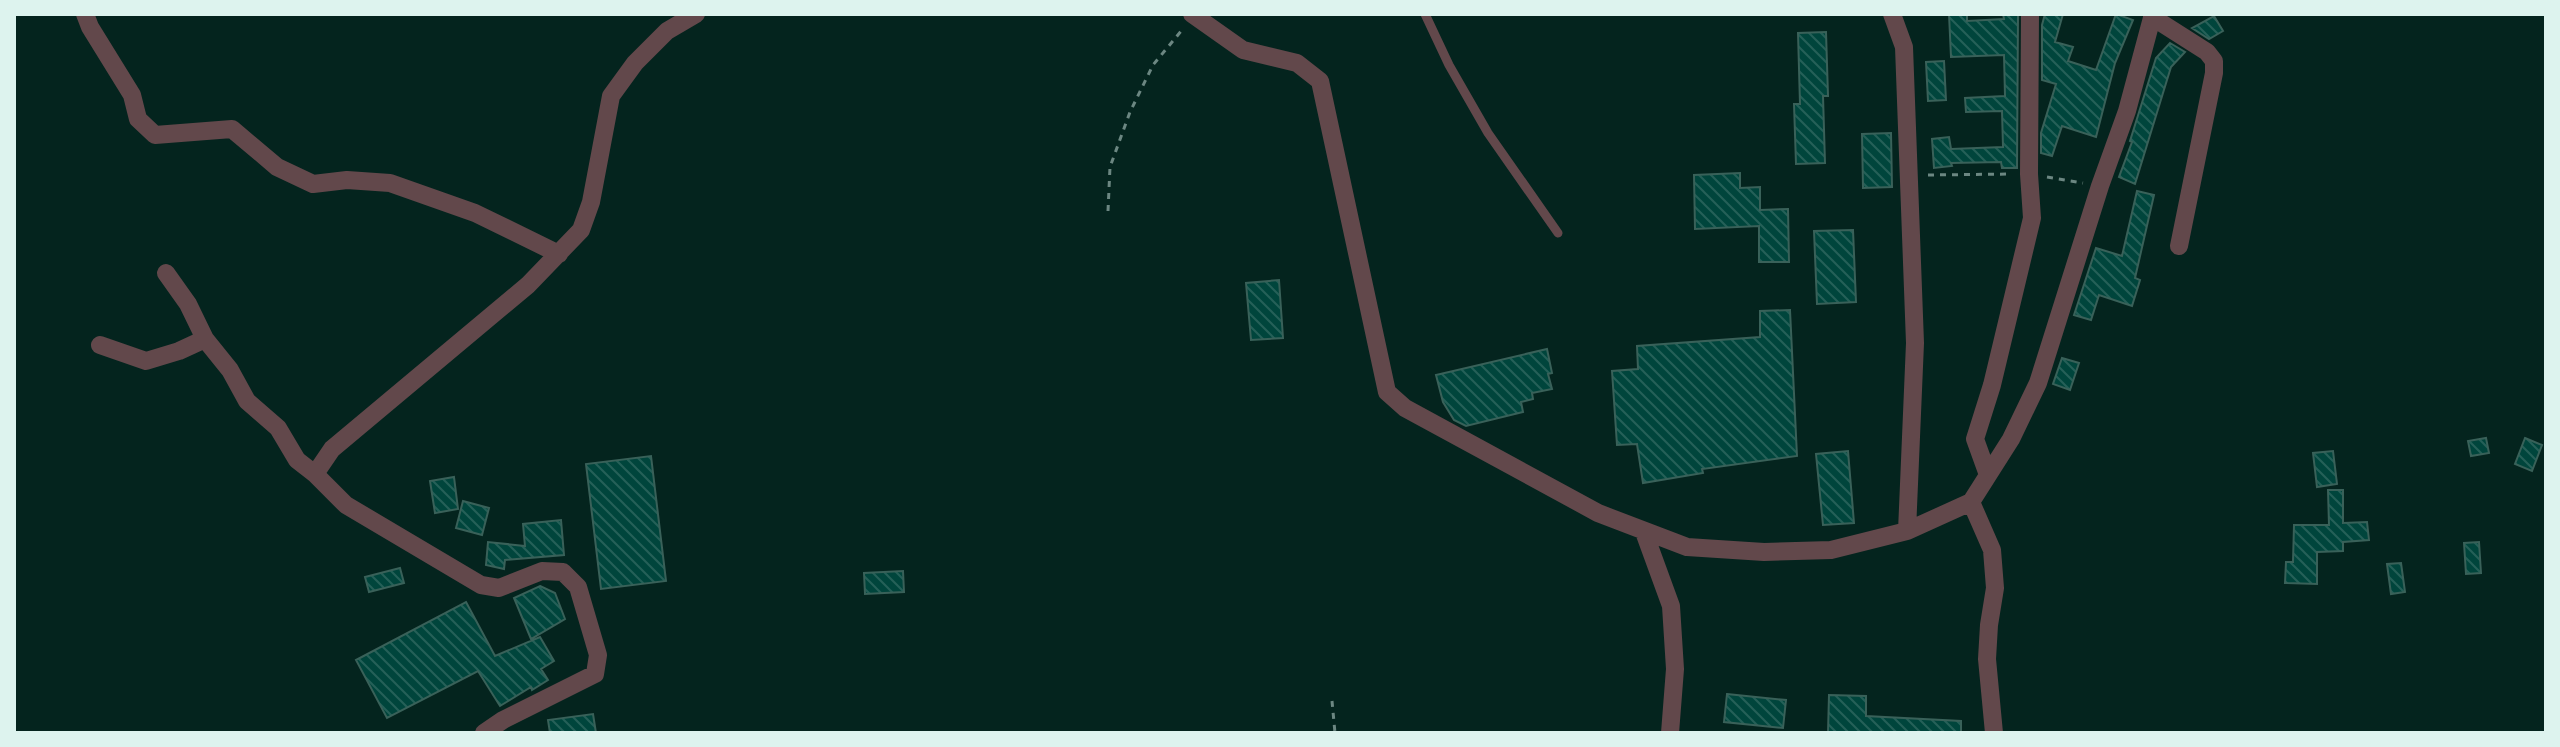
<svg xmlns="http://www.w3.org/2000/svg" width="2560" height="747" font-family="'PT Sans Narrow',sans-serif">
<defs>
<pattern id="building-back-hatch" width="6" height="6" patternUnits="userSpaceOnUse" patternTransform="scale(2)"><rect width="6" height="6" fill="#00453c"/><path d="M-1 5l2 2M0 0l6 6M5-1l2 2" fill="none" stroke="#256058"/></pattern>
</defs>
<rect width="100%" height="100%" fill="#04241e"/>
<!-- building -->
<path fill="url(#building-back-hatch)" stroke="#396159" stroke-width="2" d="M1949 14H1967V21L2004 19 2003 14H2018L2017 168H2002L2001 162 1951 163 1952 166 1934 168 1932 139 1949 137 1951 149 2003 147 2002 111 1966 112 1965 98 2005 96 2004 55 1951 57Z
M2045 14H2063L2055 42 2073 47 2068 61 2096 70 2116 14 2133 20 2115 63 2096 137 2062 126 2052 156 2041 153V133L2056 84 2042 80V25Z
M2214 16 2223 31 2209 39 2192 28Z
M1826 32 1828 96H1823L1825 163 1796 164 1794 104H1800L1798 33Z
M2170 43 2185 52 2171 67 2135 184 2119 177 2132 142 2130 141 2156 58Z
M1944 61 1946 100 1928 101 1926 62Z
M1891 133 1892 187 1863 188 1862 134Z
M1740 173V188L1760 187V210L1788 209 1789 262H1759V226L1695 229 1694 175Z
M2137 191 2154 195 2135 278 2140 280 2132 306 2099 295 2091 320 2074 315 2096 248 2122 256Z
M1853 230 1856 302 1817 304 1814 231Z
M1279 280 1283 338 1251 340 1246 283Z
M1790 310 1797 456 1702 469 1703 473 1643 483 1637 444 1617 445 1612 371 1638 369 1637 346 1760 337V311Z
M1547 349 1552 373 1548 374 1552 389 1532 393 1533 399 1521 402 1523 412 1466 426 1454 420 1443 402 1436 375Z
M2062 358 2079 363 2070 390 2053 384Z
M2486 438 2489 453 2471 456 2468 441Z
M2525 438 2542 445 2532 471 2515 464Z
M1848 451 1854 523 1823 525 1816 454Z
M2333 451 2337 484 2317 487 2313 453Z
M651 456 666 581 601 589 586 464Z
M454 477 458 509 435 513 430 481Z
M2328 490H2343V523L2367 522 2369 540 2343 542V551L2317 552V584L2285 583 2286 562H2293L2294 525H2329Z
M463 501 489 508 482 535 456 528Z
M561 520 564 555 505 560 504 569 486 565 488 542 525 546 523 524Z
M2479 542 2481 573 2466 574 2464 543Z
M2401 563 2405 592 2391 594 2387 564Z
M400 568 404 583 369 592 365 577Z
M903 571 904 592 865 594 864 573Z
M540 586 555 593 565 619 531 639 514 598Z
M466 602 495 656 540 637 554 661 541 669 548 680 532 690 531 687 500 706 478 671 387 718 356 660Z
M1727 694 1786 700 1783 728 1724 722Z
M1829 695 1866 696V716L1961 721V733H1828Z
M593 714 596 733H550L548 720Z"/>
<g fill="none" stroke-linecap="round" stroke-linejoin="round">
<!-- path -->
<path stroke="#6c8782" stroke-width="3" stroke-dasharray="6 6" stroke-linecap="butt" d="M1928 175 2012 174
M2047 177 2083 183
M1108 211 1110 167 1130 112 1153 65 1182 30
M1332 701 1335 733"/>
<!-- lane -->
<path stroke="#62484b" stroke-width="9" d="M1425 14 1449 65 1488 133 1558 233"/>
<!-- street -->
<path stroke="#62484b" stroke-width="18" d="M85 14 90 27 132 95 138 119 155 135 232 129 277 167 313 184 347 180 390 183 475 213 559 254
M1192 14 1243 50 1297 63 1320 81 1387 392 1405 408 1598 513 1687 547 1764 552 1831 550 1907 531 1971 502 2011 439 2038 383 2100 186 2127 111 2153 14
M1892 14 1904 47 1915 343 1907 531
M2152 17 2207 52 2214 61V73L2179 246
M166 273 188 304 205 339
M100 345 146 361 179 351 205 339 230 370 247 401 278 428 297 460 315 474
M1988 475 1975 439 1992 385 2032 218 2029 174 2030 14
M1971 502 1992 550 1995 588 1989 625 1987 659 1994 733
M1644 532 1671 606 1675 669 1670 733
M484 733 503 720 595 674 598 655 578 587 563 572 542 571 499 588 481 585 346 505 315 474 332 449 528 285 581 230 591 202 611 96 635 63 667 31 696 14"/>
</g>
<!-- border -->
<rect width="2560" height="747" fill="none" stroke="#ddf3ee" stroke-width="32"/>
</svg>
